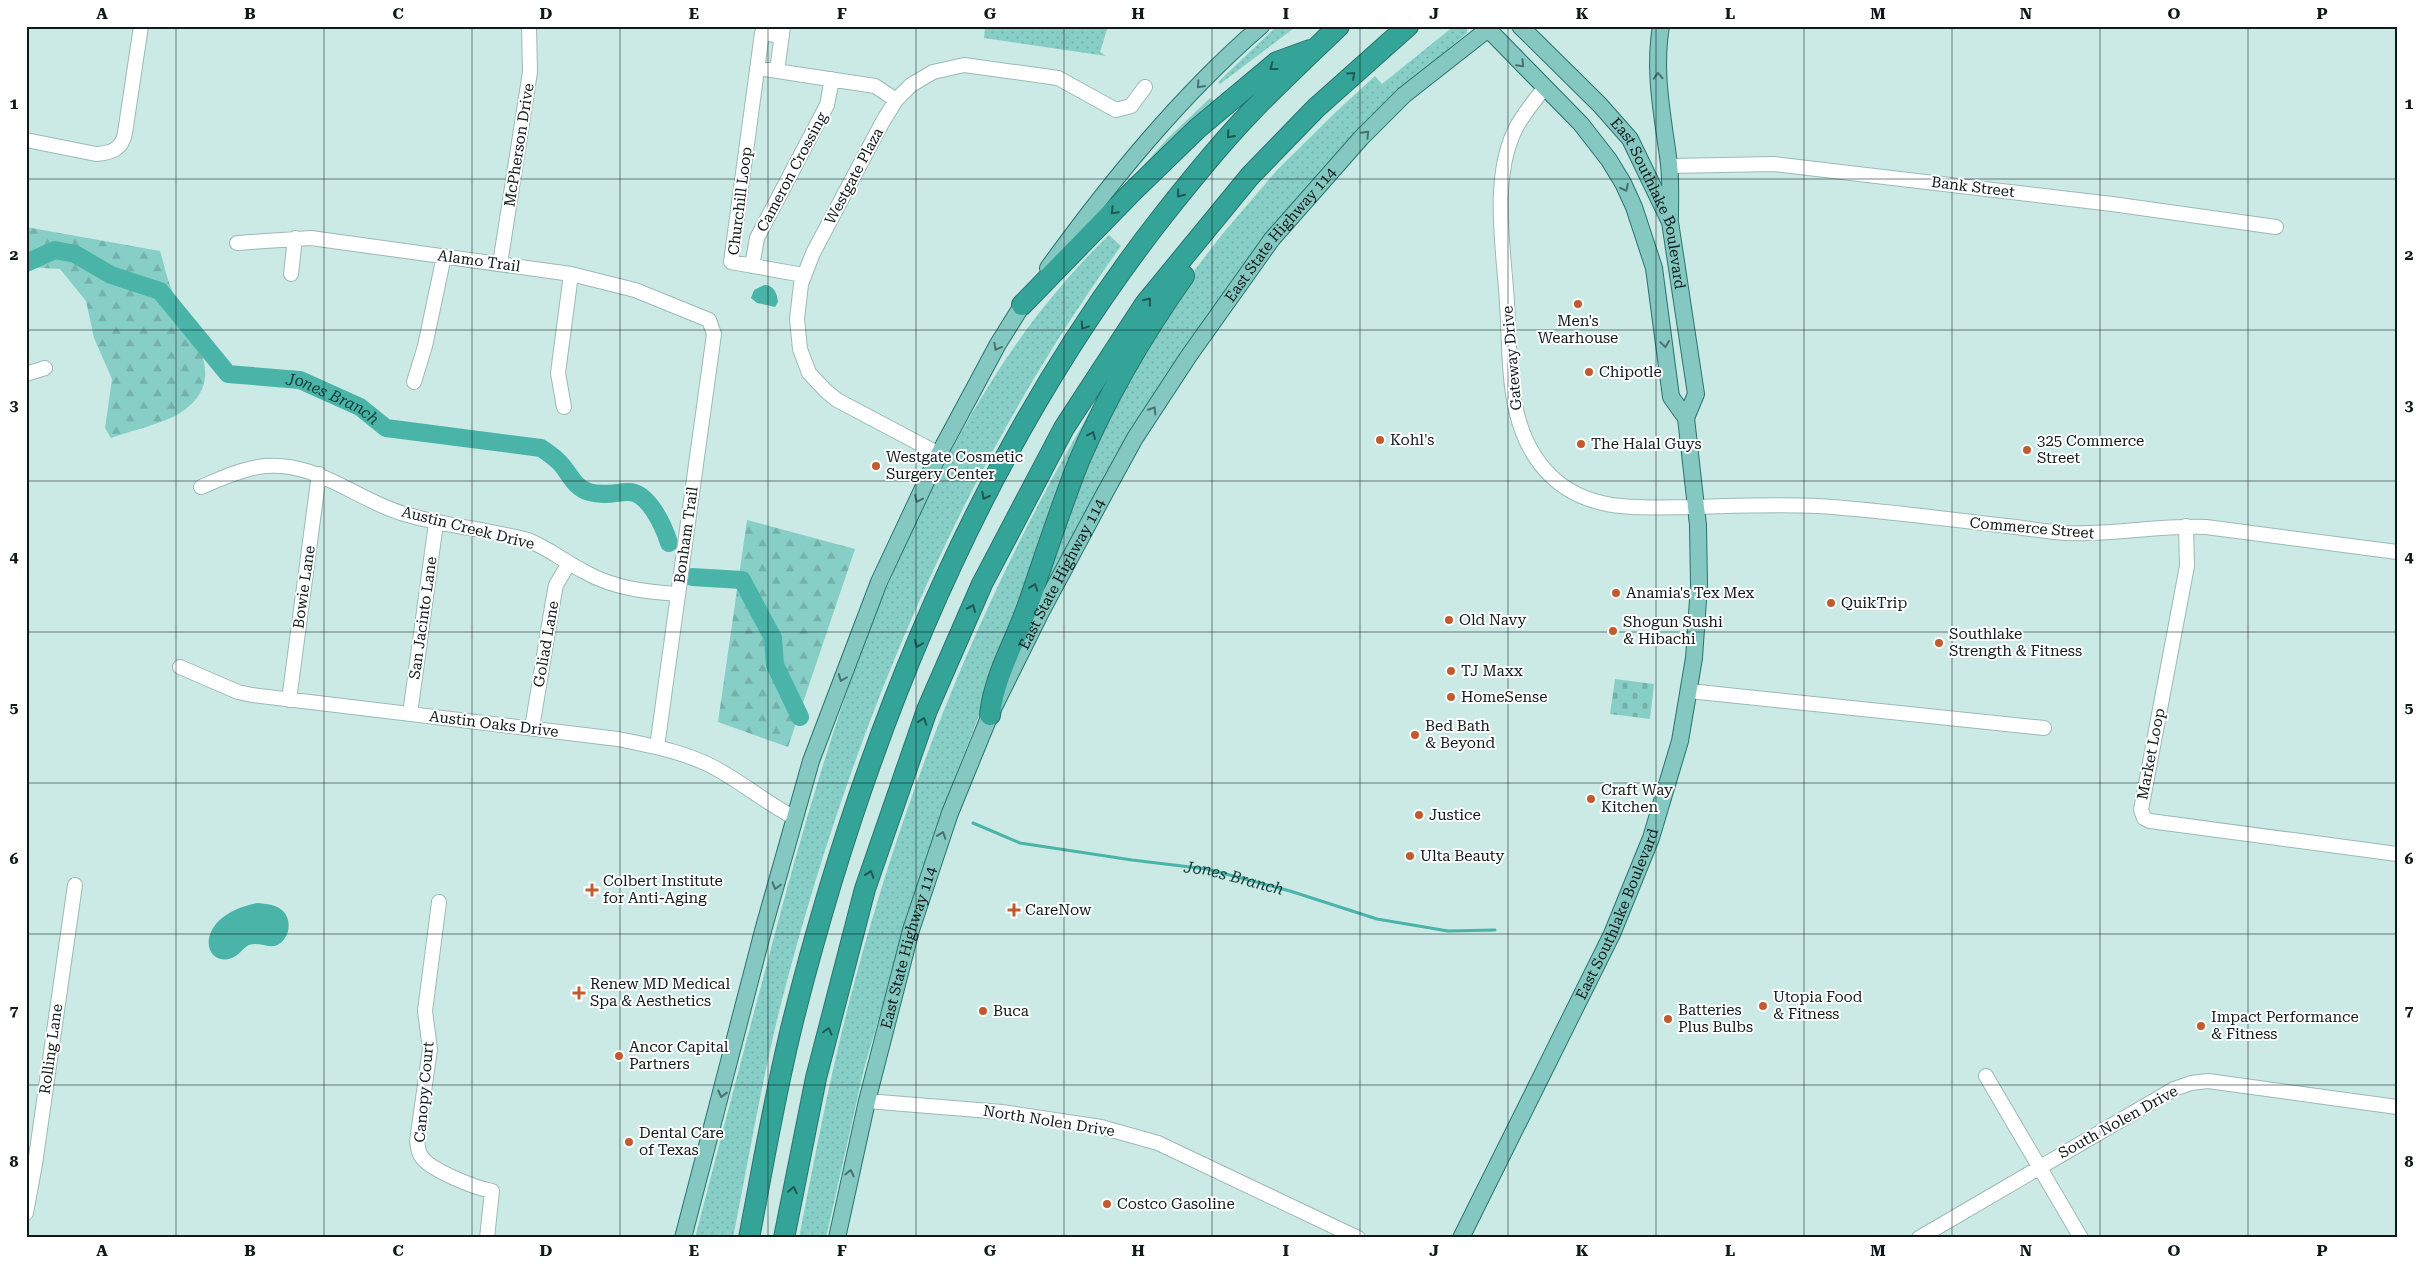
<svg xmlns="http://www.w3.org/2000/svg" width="2423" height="1264" font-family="'Roboto Serif',serif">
<defs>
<pattern id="grass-dots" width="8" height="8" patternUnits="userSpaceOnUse" patternTransform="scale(1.25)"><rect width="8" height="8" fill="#87cfc6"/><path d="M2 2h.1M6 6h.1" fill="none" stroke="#73b1aa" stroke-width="1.8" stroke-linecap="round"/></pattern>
<pattern id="forest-firs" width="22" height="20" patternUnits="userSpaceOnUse" patternTransform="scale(1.25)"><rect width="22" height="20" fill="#87cfc6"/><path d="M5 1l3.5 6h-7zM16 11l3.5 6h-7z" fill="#73b1aa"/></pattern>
<pattern id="cemetery-stones" width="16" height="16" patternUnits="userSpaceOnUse" patternTransform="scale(1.25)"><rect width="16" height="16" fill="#87cfc6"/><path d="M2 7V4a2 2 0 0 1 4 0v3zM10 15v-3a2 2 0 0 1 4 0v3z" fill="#73b1aa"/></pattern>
</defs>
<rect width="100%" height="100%" fill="#cbeae6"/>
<!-- grass -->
<path fill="url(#grass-dots)" d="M985 26H1108L1100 52 1106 56 984 38Z
M1277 26H1297L1220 84 1218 82Z
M1454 26H1467V33L1419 74 1236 276 1180 355 1126 439 1044 587 1094 443 1181 288 1220 237 1277 170 1339 109 1375 76 1382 84Z
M1210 98 1216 103 1121 191 1167 139Z
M1109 235 1121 246C959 471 851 733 782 1000 762 1078 749 1158 733 1238H695C719 1145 743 1053 768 960 810 799 856 641 930 492 977 397 1032 309 1109 235Z
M1111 377 957 772 921 873 864 1069 826 1238H799C816 1151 832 1065 855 980 913 765 994 567 1111 377Z"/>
<!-- forest -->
<path fill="url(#forest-firs)" d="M26 227 160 251C164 263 166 276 171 288 187 330 234 378 180 413 164 423 131 431 111 438L105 428 112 379 94 338 86 301 60 269 26 267Z
M747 520 855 549 788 747 718 722Z"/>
<!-- cemetery -->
<path fill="url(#cemetery-stones)" d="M1615 679 1654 684 1650 719 1610 714Z"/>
<!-- water -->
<path fill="#4bb4a9" d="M764 285C774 285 777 293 778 302L775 307 757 303 751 298 754 290Z
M257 903C266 904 276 904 283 911 292 920 290 937 279 944 270 950 259 941 249 945 243 948 240 954 234 957 203 972 190 916 257 903Z"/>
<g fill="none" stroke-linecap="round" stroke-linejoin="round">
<!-- stream -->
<path stroke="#4bb4a9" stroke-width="3" id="s1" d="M973 823 1020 843 1132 860 1207 869 1290 891 1377 919 1448 931 1495 930"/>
<!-- river -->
<g stroke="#4bb4a9" stroke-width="18">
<path id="s2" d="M26 263 55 250 75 254 111 275 160 291 228 374 300 380 360 407 386 428 541 448C547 452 554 457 559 462 570 473 573 487 589 492 602 496 614 493 627 492 648 490 664 527 669 543"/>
<path d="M692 577 742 580 773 638 775 665 800 717"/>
</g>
<defs>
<path id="minor" d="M782 36 762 33 731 262 803 275
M757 68 875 86 896 100
M777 71 783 26
M1544 88C1534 102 1521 116 1514 132 1491 182 1504 250 1507 303 1511 362 1505 432 1551 476 1590 514 1644 507 1694 507 1735 506 1777 504 1818 506 1881 510 1944 519 2007 526 2026 528 2046 532 2066 533 2113 535 2159 525 2206 527L2397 552
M26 140 96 154C112 153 122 149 125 133L141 26
M1669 166 1774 164 2112 204 2276 227
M237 243 311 238 571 274 635 290 709 320 714 334 657 747
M500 264 530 72 529 26
M752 266 757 238 827 105 832 79
M291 274 295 238
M26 374 45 368
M414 382 425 346 444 256
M564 407 558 373 571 274
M939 454 837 400 826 391 809 373 800 349 797 319 801 284 813 253 882 123 896 100 911 85 933 72 964 65 1058 78 1116 110 1131 106 1145 87
M201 487C220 479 239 470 258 467 312 458 353 498 401 513 443 526 486 529 528 540 548 548 565 562 585 572 613 588 646 592 678 594
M2186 526 2187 566 2141 810 2144 818 2150 821 2397 854
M180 667 238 692 252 695 618 739C652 746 686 752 717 769 744 784 768 804 795 818
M1689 691 2044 728
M289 700 319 474
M410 714 436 523
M532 728 553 601 556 585 569 563
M439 902 425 1011 430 1049 417 1141C418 1145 418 1152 421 1156 429 1170 476 1188 492 1191L487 1238
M1986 1076 2081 1238
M867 1101 1002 1112 1101 1127 1158 1143 1358 1238
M26 1213 35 1164 75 885
M1919 1238 2174 1089 2191 1083 2208 1081 2397 1107"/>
<g id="major">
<path id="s3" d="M1520 26 1600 105 1630 139 1670 222 1696 394 1686 418"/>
<path d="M1661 26C1653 73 1663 117 1669 164 1671 181 1670 200 1670 217"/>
<path d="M1048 268C1111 181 1180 96 1261 26"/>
<path d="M683 1238 764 927 811 761 879 582 939 454 998 344 1028 296"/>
<path id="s4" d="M837 1238 867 1101 911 930 950 813 990 715 1041 612 1101 500 1135 438 1188 357 1272 239 1361 138 1404 95 1492 26"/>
<path id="s5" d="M1461 1238 1612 934 1651 838 1680 741 1694 658 1699 585 1698 525 1686 418 1671 397 1654 268 1634 207 1623 183 1609 160 1581 124 1485 26"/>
</g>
<path id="highway" d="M1022 305 1133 191 1198 128 1277 62 1310 50
M990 715C994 677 1014 644 1027 608 1044 559 1060 509 1079 461 1107 396 1143 334 1184 276
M749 1238C763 1166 775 1093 793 1021 865 734 981 447 1165 213 1192 179 1220 144 1250 113 1279 83 1309 55 1339 26
M784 1238 816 1078 865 889 927 710 982 584 1064 428 1145 304 1250 176 1316 108 1408 26"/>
</defs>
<!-- minor casing -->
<use href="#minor" stroke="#9cb9b5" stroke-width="16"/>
<!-- major casing -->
<use href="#major" stroke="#27746c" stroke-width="18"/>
<!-- highway casing -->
<use href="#highway" stroke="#27746c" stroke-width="22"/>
<!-- minor -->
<use href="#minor" stroke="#fff" stroke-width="14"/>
<!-- major -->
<use href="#major" stroke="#85c8c2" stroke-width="16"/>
<!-- highway -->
<use href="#highway" stroke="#34a499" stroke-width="20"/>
</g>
<!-- one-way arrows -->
<defs><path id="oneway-chevron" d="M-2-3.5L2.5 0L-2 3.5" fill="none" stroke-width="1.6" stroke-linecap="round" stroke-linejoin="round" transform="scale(1.25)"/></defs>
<g stroke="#4a716e">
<use href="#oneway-chevron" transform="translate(1521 64) rotate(46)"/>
<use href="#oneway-chevron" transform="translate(1658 76) rotate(-93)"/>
<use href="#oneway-chevron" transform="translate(1200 85) rotate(132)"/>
<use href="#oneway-chevron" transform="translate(1366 134) rotate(-46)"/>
<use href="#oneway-chevron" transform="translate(1625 188) rotate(63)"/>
<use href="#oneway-chevron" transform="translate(1665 344) rotate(82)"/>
<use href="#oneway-chevron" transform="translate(997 347) rotate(119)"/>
<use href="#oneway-chevron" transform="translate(1153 410) rotate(-57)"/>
<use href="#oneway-chevron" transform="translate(918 499) rotate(115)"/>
<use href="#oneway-chevron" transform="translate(842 678) rotate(111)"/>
<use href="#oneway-chevron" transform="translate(942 835) rotate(-71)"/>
<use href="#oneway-chevron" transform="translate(776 886) rotate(106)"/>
<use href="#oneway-chevron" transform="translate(722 1094) rotate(104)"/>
<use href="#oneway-chevron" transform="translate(850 1173) rotate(-77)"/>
</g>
<g stroke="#205853">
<use href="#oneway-chevron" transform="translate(1273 67) rotate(143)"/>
<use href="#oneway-chevron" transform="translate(1352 75) rotate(-42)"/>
<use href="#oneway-chevron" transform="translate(1230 135) rotate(132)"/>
<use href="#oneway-chevron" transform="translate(1180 194) rotate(129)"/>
<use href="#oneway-chevron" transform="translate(1114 211) rotate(134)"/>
<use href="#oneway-chevron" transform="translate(1148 301) rotate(-52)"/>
<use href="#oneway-chevron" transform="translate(1084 326) rotate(124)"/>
<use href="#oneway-chevron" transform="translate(1092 435) rotate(-65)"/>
<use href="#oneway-chevron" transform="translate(985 496) rotate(118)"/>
<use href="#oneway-chevron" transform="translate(1034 587) rotate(-71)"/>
<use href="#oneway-chevron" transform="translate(972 608) rotate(-66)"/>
<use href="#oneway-chevron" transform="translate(918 644) rotate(112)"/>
<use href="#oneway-chevron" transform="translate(923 721) rotate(-71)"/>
<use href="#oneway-chevron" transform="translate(870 874) rotate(-71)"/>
<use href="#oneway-chevron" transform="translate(828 1031) rotate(-75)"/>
<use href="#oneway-chevron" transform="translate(793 1190) rotate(-79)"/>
</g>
<!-- grid -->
<path fill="none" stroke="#0f1a19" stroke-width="1" stroke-opacity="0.55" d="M176 26V1238M324 26V1238M472 26V1238M620 26V1238M768 26V1238M916 26V1238M1064 26V1238M1212 26V1238M1360 26V1238M1508 26V1238M1656 26V1238M1804 26V1238M1952 26V1238M2100 26V1238M2248 26V1238M26 179H2397M26 330H2397M26 481H2397M26 632H2397M26 783H2397M26 934H2397M26 1085H2397"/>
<!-- markers -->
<g fill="#c15a2e" stroke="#fff" stroke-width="2">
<circle cx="1578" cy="304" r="5"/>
<circle cx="1589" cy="372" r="5"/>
<circle cx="1380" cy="440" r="5"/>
<circle cx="1581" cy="444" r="5"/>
<circle cx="2027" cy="450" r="5"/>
<circle cx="876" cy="466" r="5"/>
<circle cx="1616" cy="593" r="5"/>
<circle cx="1831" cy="603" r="5"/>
<circle cx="1449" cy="620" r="5"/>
<circle cx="1613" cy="631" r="5"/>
<circle cx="1939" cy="643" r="5"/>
<circle cx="1451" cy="671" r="5"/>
<circle cx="1451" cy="697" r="5"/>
<circle cx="1415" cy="735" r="5"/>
<circle cx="1591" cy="799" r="5"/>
<circle cx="1419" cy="815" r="5"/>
<circle cx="1410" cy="856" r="5"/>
<path d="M589.5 882.5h5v5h5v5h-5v5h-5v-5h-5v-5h5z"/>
<path d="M1011.5 902.5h5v5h5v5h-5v5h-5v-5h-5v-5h5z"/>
<path d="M576.5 985.5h5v5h5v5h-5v5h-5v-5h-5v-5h5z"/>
<circle cx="1763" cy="1006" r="5"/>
<circle cx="983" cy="1011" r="5"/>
<circle cx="1668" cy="1019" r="5"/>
<circle cx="2201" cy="1026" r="5"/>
<circle cx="619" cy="1056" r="5"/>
<circle cx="629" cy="1142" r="5"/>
<circle cx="1107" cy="1204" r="5"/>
</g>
<g text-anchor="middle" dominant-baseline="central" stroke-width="4" stroke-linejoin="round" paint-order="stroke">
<!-- street labels -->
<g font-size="15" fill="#0f1a19" stroke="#fff">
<text transform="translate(519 145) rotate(-81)">McPherson Drive</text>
<text transform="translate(792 172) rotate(-62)">Cameron Crossing</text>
<text transform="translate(854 176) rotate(-62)">Westgate Plaza</text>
<text transform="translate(1973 187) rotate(7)">Bank Street</text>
<text transform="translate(740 201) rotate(-83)">Churchill Loop</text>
<text stroke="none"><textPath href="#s3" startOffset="225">East Southlake Boulevard</textPath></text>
<text stroke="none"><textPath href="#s4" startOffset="1109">East State Highway 114</textPath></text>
<text transform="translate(479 261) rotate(8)">Alamo Trail</text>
<text transform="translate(1512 358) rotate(-95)">Gateway Drive</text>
<text transform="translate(468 528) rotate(14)">Austin Creek Drive</text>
<text transform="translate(2032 528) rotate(5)">Commerce Street</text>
<text transform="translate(686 535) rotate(-82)">Bonham Trail</text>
<text stroke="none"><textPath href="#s4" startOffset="704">East State Highway 114</textPath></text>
<text transform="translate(304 587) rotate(-82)">Bowie Lane</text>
<text transform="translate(423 618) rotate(-82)">San Jacinto Lane</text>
<text transform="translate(546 644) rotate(-80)">Goliad Lane</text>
<text transform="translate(494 724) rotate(7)">Austin Oaks Drive</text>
<text transform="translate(2151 754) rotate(-79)">Market Loop</text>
<text stroke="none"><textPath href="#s5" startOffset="360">East Southlake Boulevard</textPath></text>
<text stroke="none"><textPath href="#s4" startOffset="299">East State Highway 114</textPath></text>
<text transform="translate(51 1049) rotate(-82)">Rolling Lane</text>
<text transform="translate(424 1092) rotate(-85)">Canopy Court</text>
<text transform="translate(1049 1121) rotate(9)">North Nolen Drive</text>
<text transform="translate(2118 1122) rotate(-29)">South Nolen Drive</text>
</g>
<!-- poi labels -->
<g font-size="15" fill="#0f1a19" stroke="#fff" text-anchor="start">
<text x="1578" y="321" text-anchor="middle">Men's<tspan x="1578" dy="17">Wearhouse</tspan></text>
<text x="1599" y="372">Chipotle</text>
<text x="1390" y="440">Kohl's</text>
<text x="2037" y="441">325 Commerce<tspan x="2037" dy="17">Street</tspan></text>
<text x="1591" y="444">The Halal Guys</text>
<text x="886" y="457">Westgate Cosmetic<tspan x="886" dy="17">Surgery Center</tspan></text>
<text x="1626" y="593">Anamia's Tex Mex</text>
<text x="1841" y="603">QuikTrip</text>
<text x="1459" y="620">Old Navy</text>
<text x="1623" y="622">Shogun Sushi<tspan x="1623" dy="17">&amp; Hibachi</tspan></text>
<text x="1949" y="634">Southlake<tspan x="1949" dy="17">Strength &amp; Fitness</tspan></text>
<text x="1461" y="671">TJ Maxx</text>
<text x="1461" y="697">HomeSense</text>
<text x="1425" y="726">Bed Bath<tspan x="1425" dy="17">&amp; Beyond</tspan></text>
<text x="1601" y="790">Craft Way<tspan x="1601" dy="17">Kitchen</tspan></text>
<text x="1429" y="815">Justice</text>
<text x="1420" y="856">Ulta Beauty</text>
<text x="603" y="881">Colbert Institute<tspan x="603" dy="17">for Anti-Aging</tspan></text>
<text x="1025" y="910">CareNow</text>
<text x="590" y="984">Renew MD Medical<tspan x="590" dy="17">Spa &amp; Aesthetics</tspan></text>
<text x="1773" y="997">Utopia Food<tspan x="1773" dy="17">&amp; Fitness</tspan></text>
<text x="1678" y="1010">Batteries<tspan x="1678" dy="17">Plus Bulbs</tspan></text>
<text x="993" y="1011">Buca</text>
<text x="2211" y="1017">Impact Performance<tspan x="2211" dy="17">&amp; Fitness</tspan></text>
<text x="629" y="1047">Ancor Capital<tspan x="629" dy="17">Partners</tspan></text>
<text x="639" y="1133">Dental Care<tspan x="639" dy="17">of Texas</tspan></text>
<text x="1117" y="1204">Costco Gasoline</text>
</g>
<!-- water labels -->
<g font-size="16" font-style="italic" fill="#0f403b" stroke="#fff">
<text stroke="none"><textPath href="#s2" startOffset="362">Jones Branch</textPath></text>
<text stroke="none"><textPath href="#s1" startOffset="268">Jones Branch</textPath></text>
</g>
</g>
<!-- border -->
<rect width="2423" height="1264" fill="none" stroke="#ffffff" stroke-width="55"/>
<rect x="28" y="28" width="2368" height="1208" fill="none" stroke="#0f1a19" stroke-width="2"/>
<g font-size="16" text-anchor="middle" font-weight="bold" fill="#0f1a19">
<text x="102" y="19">A</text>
<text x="250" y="19">B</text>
<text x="398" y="19">C</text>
<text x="546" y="19">D</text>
<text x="694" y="19">E</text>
<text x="842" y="19">F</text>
<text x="990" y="19">G</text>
<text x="1138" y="19">H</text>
<text x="1286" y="19">I</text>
<text x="1434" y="19">J</text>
<text x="1582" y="19">K</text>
<text x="1730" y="19">L</text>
<text x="1878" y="19">M</text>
<text x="2026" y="19">N</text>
<text x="2174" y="19">O</text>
<text x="2322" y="19">P</text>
<text x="14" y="109">1</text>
<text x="2409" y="109">1</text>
<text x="14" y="260">2</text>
<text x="2409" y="260">2</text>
<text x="14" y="411">3</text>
<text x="2409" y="411">3</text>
<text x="14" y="562">4</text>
<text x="2409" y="562">4</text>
<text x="14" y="713">5</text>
<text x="2409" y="713">5</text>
<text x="14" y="864">6</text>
<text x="2409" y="864">6</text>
<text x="14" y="1016">7</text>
<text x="2409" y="1016">7</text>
<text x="14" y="1167">8</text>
<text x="2409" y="1167">8</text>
<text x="102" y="1256">A</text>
<text x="250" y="1256">B</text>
<text x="398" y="1256">C</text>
<text x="546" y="1256">D</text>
<text x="694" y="1256">E</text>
<text x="842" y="1256">F</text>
<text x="990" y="1256">G</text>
<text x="1138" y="1256">H</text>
<text x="1286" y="1256">I</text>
<text x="1434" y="1256">J</text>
<text x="1582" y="1256">K</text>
<text x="1730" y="1256">L</text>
<text x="1878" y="1256">M</text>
<text x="2026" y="1256">N</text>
<text x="2174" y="1256">O</text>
<text x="2322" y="1256">P</text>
</g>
</svg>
